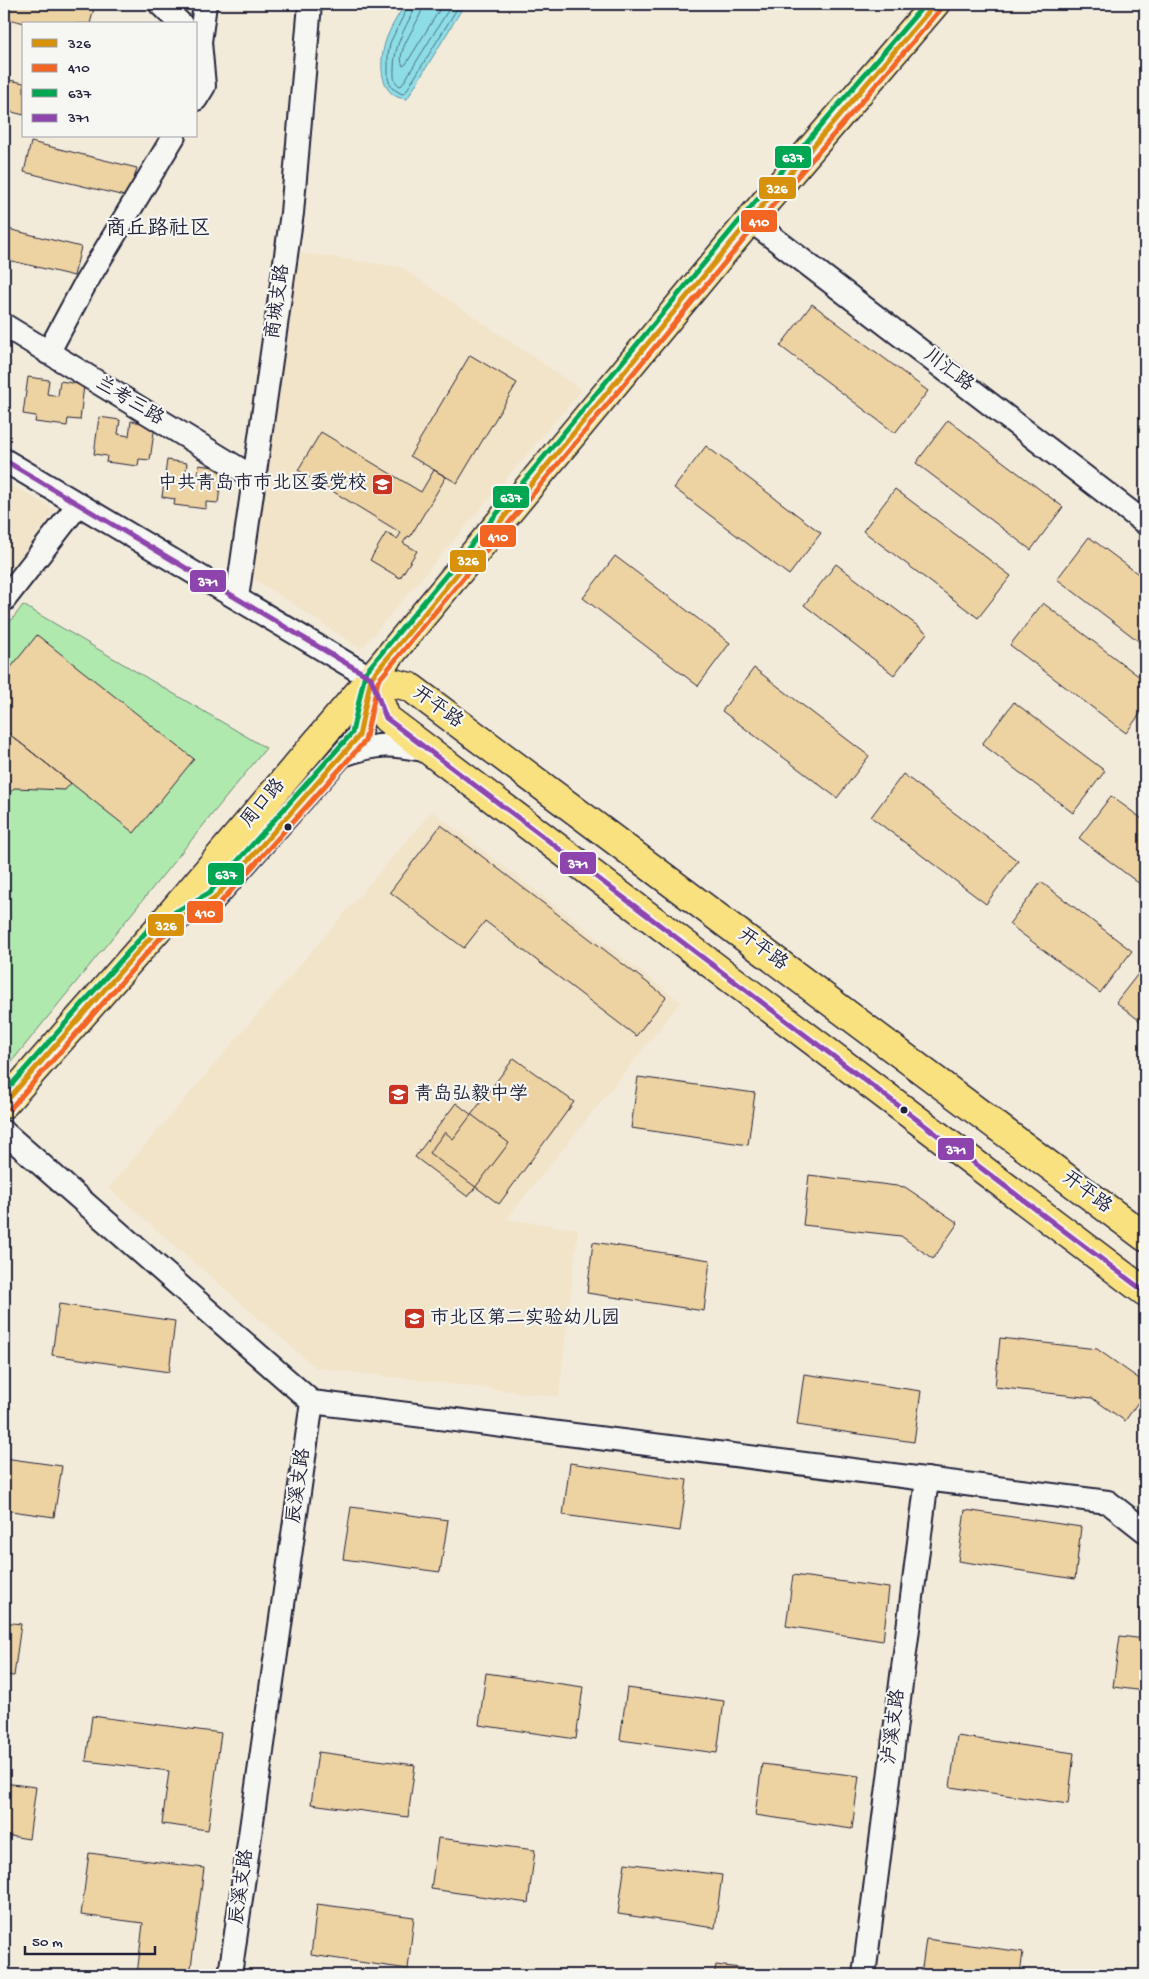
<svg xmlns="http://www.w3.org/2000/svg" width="1149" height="1979" font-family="'Gochi Hand','LXGW WenKai TC',sans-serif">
<rect width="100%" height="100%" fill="#f3ebda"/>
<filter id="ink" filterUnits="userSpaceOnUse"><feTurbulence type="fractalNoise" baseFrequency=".02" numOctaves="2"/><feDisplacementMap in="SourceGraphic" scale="10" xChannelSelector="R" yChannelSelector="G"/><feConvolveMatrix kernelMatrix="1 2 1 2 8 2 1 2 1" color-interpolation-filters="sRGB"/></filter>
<g filter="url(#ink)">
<!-- built -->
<path fill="#f1e4c9" d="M295 252 401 267 582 390 361 649 253 578Z
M4 480 55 510 4 580Z
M432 811 681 1002 507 1219 578 1229 559 1397 316 1368 108 1188Z"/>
<!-- green -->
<path fill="#b0e9ad" stroke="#698674" d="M23 605 266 748 4 1071V630Z"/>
<!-- water -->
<path fill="#8ddde6" stroke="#6292a2" d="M405 4H465L407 99C379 98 379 63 385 43 389 29 398 16 405 4Z"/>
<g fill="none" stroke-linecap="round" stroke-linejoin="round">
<!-- shore -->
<path stroke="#4d6d7f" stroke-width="1" d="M409 4 390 43 388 55V79L392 88 402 94 405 93 460 4
M415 4 414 10C404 30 394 46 394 69 394 76 393 82 400 86L402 85 452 4
M423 4C422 22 394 49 403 66L406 64 443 4"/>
</g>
<!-- building -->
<path fill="#edd2a2" stroke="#22223b" d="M4 4H77L94 8 90 24H29L4 18Z
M4 79 24 83V115L4 110Z
M31 142 137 168 129 197 24 172Z
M4 228 81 247 74 276 4 259Z
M812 304 928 391 895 433 780 346Z
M470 355 517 383 457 483 410 456Z
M28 377 49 380 47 394 58 396 60 381 84 385 80 420 68 419 67 426 35 422 36 416 23 414Z
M99 417 120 420 118 434 129 436 131 421 155 425 150 460 139 459 138 466 106 462 107 456 94 454Z
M948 420 1063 507 1031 550 916 463Z
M321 432 421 492 434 470 446 477 410 537 408 536 403 543 417 551 400 578 370 560 386 533 397 539 401 533 298 470Z
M706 446 821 533 789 575 674 488Z
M167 460 187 463 185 477 197 479 199 465 223 468 218 503 206 502V509L174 505 175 499 162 497Z
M895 489 1011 576 978 618 863 531Z
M1089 537 1145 579V646L1057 579Z
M615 556 730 643 698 686 583 598Z
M836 564 927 633 894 675 804 605Z
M1043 603 1145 681V707L1126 733 1010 645Z
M37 635 194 759 134 833 4 730V676Z
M754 668 869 756 837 798 722 711Z
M1014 702 1105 771 1073 813 982 744Z
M4 730 71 783 65 790 14 788 4 800Z
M903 774 1018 861 986 904 871 817Z
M1111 796 1145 821V888L1079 838Z
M441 825 666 997 636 1036 485 921 464 948 390 892Z
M1041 882 1132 951 1100 993 1009 924Z
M1145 965V1025L1116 1002Z
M514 1058 574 1102 499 1204 429 1153 445 1132 453 1139Z
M638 1077 755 1093 748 1145 631 1128Z
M456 1103 509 1143 468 1197 415 1157Z
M809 1175 905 1187 958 1223 933 1259 901 1236 803 1225Z
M593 1242 710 1260 704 1311 587 1293Z
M59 1304 175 1321 169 1372 52 1355Z
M1000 1338 1097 1349 1145 1383V1392L1125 1421 1092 1398 995 1387Z
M804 1374 921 1391 914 1442 797 1425Z
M4 1458 62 1466 54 1517 4 1510Z
M570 1463 687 1480 680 1531 563 1515Z
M351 1507 448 1520 440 1572 343 1559Z
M965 1510 1081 1527 1075 1579 958 1561Z
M793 1575 889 1588 883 1641 786 1626Z
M4 1622 21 1624 14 1676 4 1675Z
M1120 1636 1145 1639V1691L1113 1687Z
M486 1673 583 1687 576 1739 479 1725Z
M627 1688 724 1701 717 1753 620 1740Z
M92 1716 221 1733 208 1830 162 1824 169 1771 86 1761Z
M957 1736 1074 1753 1068 1804 950 1787Z
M318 1752 415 1765 408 1817 311 1804Z
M762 1764 859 1776 852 1829 755 1815Z
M4 1783 36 1787 29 1839 4 1835Z
M438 1838 535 1850 528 1903 431 1889Z
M89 1853 204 1868 190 1975H137L143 1923 81 1915Z
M625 1863 722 1875 715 1928 618 1914Z
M317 1904 414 1917 408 1969 311 1955Z
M926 1939 1023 1952 1020 1975H921Z
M716 1965 796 1975H714Z"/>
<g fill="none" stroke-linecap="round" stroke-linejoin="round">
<defs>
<path id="minor" d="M160 4 181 24
M196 99 204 86 200 42 205 4
M750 220 1145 523
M4 325 254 478
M48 353 85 284 174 136
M4 460 371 678 359 736 214 899 164 926
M237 598 292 213 310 4
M4 600 78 505
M343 755C380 742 391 744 429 751
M4 1132 312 1402
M312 1402 1108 1502 1145 1531
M230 1975 312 1402
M864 1975 927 1479"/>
<path id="major" d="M371 678 386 718 1145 1292
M371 678 410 687 1145 1237
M4 1104 157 930 371 678 750 220 935 4"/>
</defs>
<!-- minor casing -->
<use href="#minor" stroke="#22223b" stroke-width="26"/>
<!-- major casing -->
<use href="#major" stroke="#22223b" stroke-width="31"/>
<!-- minor -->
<use href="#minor" stroke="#f6f6f2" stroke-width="22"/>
<!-- major -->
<use href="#major" stroke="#fae180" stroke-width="28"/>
<defs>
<path id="bus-1" d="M4 1104 157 930 214 899 359 736 371 678 750 220 935 4"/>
<path id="bus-2" d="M10 1109 162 936 219 904 365 741 378 681 756 225 941 9"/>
<path id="bus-3" d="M4 1093 152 925 209 893 352 733 365 673 744 215 925 4"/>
<path id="bus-4" d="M4 460 371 678 386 718 1145 1292"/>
</defs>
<!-- bus-1 casing -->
<use href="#bus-1" stroke="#f6f6f2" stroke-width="9"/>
<!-- bus-2 casing -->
<use href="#bus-2" stroke="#f6f6f2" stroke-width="9"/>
<!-- bus-3 casing -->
<use href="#bus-3" stroke="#f6f6f2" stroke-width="9"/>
<!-- bus-4 casing -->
<use href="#bus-4" stroke="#f6f6f2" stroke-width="9"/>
<!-- bus-1 -->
<use href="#bus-1" stroke="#d79209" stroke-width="5"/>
<!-- bus-2 -->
<use href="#bus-2" stroke="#f26522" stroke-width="5"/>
<!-- bus-3 -->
<use href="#bus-3" stroke="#00a651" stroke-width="5"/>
<!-- bus-4 -->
<use href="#bus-4" stroke="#8e44ad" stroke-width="5"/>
</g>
</g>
<!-- icons -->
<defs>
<symbol id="university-square" viewBox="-11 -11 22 22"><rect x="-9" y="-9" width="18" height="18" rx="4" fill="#c8321e" stroke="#f6f6f2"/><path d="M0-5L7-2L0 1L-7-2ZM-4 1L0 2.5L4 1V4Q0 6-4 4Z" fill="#fff"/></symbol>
<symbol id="school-square" viewBox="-11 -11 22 22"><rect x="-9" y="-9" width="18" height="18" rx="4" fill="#c8321e" stroke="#f6f6f2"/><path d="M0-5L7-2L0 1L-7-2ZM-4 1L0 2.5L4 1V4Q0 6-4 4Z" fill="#fff"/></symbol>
</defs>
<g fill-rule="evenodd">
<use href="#university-square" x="370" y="472" width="25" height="25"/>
<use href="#school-square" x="386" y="1082" width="25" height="25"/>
<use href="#school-square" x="402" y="1306" width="25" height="25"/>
</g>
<!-- markers -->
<g fill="#22223b" stroke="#f6f6f2" stroke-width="2">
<circle cx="288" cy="827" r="4.5"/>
<circle cx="904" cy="1110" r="4.5"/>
</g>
<g text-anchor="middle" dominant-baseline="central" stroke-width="4.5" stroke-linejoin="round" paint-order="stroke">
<!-- street labels -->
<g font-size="19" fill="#22223b" stroke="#f6f6f2">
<text transform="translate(279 302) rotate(-82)">商城支路</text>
<text transform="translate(948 371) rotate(37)">川汇路</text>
<text transform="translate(129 402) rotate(31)">兰考三路</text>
<text transform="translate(437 708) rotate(36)">开平路</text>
<text transform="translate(264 804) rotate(-50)">周口路</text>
<text transform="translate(762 950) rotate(37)">开平路</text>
<text transform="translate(1086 1193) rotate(37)">开平路</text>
<text transform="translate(300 1486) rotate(-82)">辰溪支路</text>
<text transform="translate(895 1727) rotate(-83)">泸溪支路</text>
<text transform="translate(243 1887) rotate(-82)">辰溪支路</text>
</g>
<!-- poi labels -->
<g font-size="19" fill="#22223b" stroke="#f6f6f2" text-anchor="start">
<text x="367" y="484" text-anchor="end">中共青岛市市北区委党校</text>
<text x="414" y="1095">青岛弘毅中学</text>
<text x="430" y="1319">市北区第二实验幼儿园</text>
</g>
<!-- quarter labels -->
<g font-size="21" fill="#22223b" stroke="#f6f6f2">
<text x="158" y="230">商丘路社区</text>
</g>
</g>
<g stroke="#f6f6f2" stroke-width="2">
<rect x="774" y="145" width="38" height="24" rx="5" fill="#00a651"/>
<rect x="758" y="176" width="39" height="24" rx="5" fill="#d79209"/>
<rect x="740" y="209" width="38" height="24" rx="5" fill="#f26522"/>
<rect x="492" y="485" width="38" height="24" rx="5" fill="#00a651"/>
<rect x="479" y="524" width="38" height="24" rx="5" fill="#f26522"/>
<rect x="449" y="549" width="38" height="24" rx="5" fill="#d79209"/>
<rect x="189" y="569" width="38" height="24" rx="5" fill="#8e44ad"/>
<rect x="559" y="851" width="38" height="24" rx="5" fill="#8e44ad"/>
<rect x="207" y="862" width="38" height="24" rx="5" fill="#00a651"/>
<rect x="186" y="900" width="38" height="24" rx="5" fill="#f26522"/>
<rect x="147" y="913" width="38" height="24" rx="5" fill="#d79209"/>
<rect x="937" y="1137" width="38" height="24" rx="5" fill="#8e44ad"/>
</g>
<g font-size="14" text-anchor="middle" font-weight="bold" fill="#fff">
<text x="793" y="162">637</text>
<text x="777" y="193">326</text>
<text x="759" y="226">410</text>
<text x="511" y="502">637</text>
<text x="498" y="541">410</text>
<text x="468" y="565">326</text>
<text x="208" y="586">371</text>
<text x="578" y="868">371</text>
<text x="226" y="879">637</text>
<text x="205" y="917">410</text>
<text x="166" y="930">326</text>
<text x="956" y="1154">371</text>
</g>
<!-- margin -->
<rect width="1149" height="1979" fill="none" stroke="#f6f6f2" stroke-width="20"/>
<rect x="10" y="10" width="1129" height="1959" fill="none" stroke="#22223b" stroke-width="2" filter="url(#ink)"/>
<!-- legend -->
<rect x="22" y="22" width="175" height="115" fill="#f6f6f2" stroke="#a1a1a9"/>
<rect x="32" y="39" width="25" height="8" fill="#d79209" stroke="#a1a1a9"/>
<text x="68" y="48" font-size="15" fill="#22223b">326</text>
<rect x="32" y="64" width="25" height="8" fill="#f26522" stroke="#a1a1a9"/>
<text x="68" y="72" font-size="15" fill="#22223b">410</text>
<rect x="32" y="89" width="25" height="8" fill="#00a651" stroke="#a1a1a9"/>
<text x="68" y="98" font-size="15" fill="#22223b">637</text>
<rect x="32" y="114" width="25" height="8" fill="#8e44ad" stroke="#a1a1a9"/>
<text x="68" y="122" font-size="15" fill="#22223b">371</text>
<!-- scale -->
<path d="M25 1946v8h130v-8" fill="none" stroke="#22223b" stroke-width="2.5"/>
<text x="32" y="1946" font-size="15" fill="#22223b" stroke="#f6f6f2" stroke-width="4" paint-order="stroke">50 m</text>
</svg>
